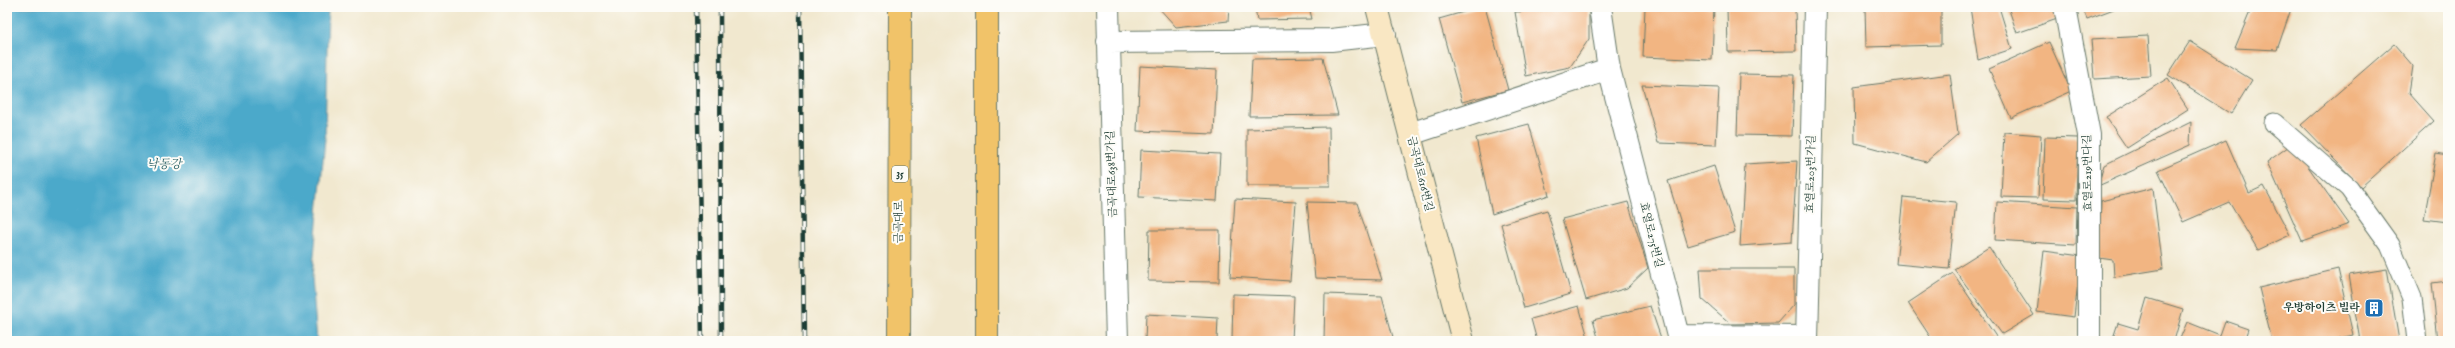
<svg xmlns="http://www.w3.org/2000/svg" width="2455" height="348" font-family="'IM FELL English','Noto Serif KR',serif">
<rect width="100%" height="100%" fill="#fdfcf7"/>
<filter id="ink" filterUnits="userSpaceOnUse"><feTurbulence type="fractalNoise" baseFrequency=".025" numOctaves="2"/><feDisplacementMap in="SourceGraphic" scale="8" xChannelSelector="R" yChannelSelector="G"/><feConvolveMatrix kernelMatrix="1 2 1 2 8 2 1 2 1" color-interpolation-filters="sRGB"/></filter>
<filter id="wash" filterUnits="userSpaceOnUse"><feTurbulence type="fractalNoise" baseFrequency=".012" numOctaves="4" result="noise"/><feDisplacementMap in="SourceGraphic" scale="16" xChannelSelector="R" yChannelSelector="G"/><feGaussianBlur stdDeviation="0.9" result="paint"/><feColorMatrix in="noise" values="0 0 0 0 0 0 0 0 0 0 0 0 0 0 0 0 0 1.4 0 .05"/><feComposite in="paint" operator="in"/></filter>
<g filter="url(#wash)">
<rect width="100%" height="100%" fill="#f1e8cf"/>
<!-- water -->
<path fill="#4ba9ca" stroke="#35737f" d="M7 7H328L325 139 312 277 317 341H7Z"/>
<g id="blocks">
<!-- building -->
<path fill="#f2b582" d="M1158 7H1229L1228 21 1176 27Z
M1255 7H1309L1312 19 1257 20Z
M1481 7H1485L1508 90 1462 102 1439 19Z
M1645 7H1714L1712 60 1643 57Z
M1727 7H1795L1796 51 1728 52Z
M1865 7H1941V45L1866 47Z
M1970 7H1999L2012 49 1978 60Z
M2008 7H2059L2063 17 2017 33Z
M2082 7H2119L2087 19Z
M2252 7 2291 9 2277 50 2235 48Z
M1589 8V39L1570 67 1526 76 1515 12Z
M2148 36 2151 76 2094 79 2091 39Z
M2190 41 2252 80 2231 114 2168 75Z
M2049 42 2071 91 2011 118 1989 69Z
M2394 44 2413 66 2409 93 2434 121 2361 187 2301 125Z
M1323 58 1338 115 1249 116 1252 59Z
M1140 66 1217 70 1214 134 1137 131Z
M1739 74 1794 75 1792 136 1737 135Z
M1950 74 1958 134 1926 162 1855 143 1854 87Z
M2168 78 2188 109 2127 148 2106 117Z
M1642 85 1719 88 1716 145 1658 143Z
M2191 122 2190 145 2098 186 2104 165Z
M1529 124 1549 195 1492 214 1476 138Z
M1329 127 1330 186H1247V129Z
M2004 132 2041 135 2038 198 2001 197Z
M2045 137 2078 138 2076 200 2043 199Z
M2226 140 2249 193 2264 186 2290 235 2258 250 2229 202 2183 222 2158 170Z
M2292 144 2349 224 2302 241 2267 162Z
M1141 150 1220 154 1217 201 1139 197Z
M2436 153 2448 155V222L2424 219Z
M1797 161 1792 242 1740 246 1745 164Z
M1714 166 1735 232 1688 246 1668 181Z
M2153 188 2163 269 2114 277 2113 260 2099 258 2101 201Z
M1903 197 1956 202 1949 269 1896 264Z
M1235 199 1296 202 1290 281 1230 277Z
M1307 202 1357 203 1382 280 1315 278Z
M1628 202 1648 268 1627 288 1586 300 1562 219Z
M1997 202 2077 207 2076 245 1995 240Z
M1547 210 1571 294 1524 308 1501 224Z
M1149 230H1220L1219 282 1148 281Z
M1989 247 2034 315 2002 334 1954 269Z
M2044 251 2081 256 2074 317 2037 312Z
M1700 269H1794V305L1778 323 1731 324 1702 299Z
M2338 269 2353 335 2328 341H2272L2259 288Z
M2387 269 2399 341H2360L2349 275Z
M1953 273 1999 341H1933L1908 303Z
M2448 281V341H2438L2432 283Z
M1233 294 1294 296 1292 341H1232Z
M1325 294 1382 296 1394 341H1324Z
M2147 298 2183 309 2174 341H2112L2118 323 2138 329Z
M1579 306 1589 341H1537L1531 319Z
M1650 306 1662 341H1599L1593 320Z
M1146 314 1218 318 1217 341H1145Z
M2225 321 2248 329 2244 341H2179L2187 322 2220 335Z"/>
</g>
</g>
<g filter="url(#ink)">
<use href="#blocks" fill-opacity="0" stroke="#68796a" stroke-width="1"/>
<g fill="none" stroke-linecap="round" stroke-linejoin="round">
<defs>
<path id="lane" d="M2274 123 2349 188 2390 245 2412 298 2417 341"/>
<path id="street" d="M1108 7 1117 341
M1600 7 1609 69 1678 336 1807 337
M2065 7 2089 135V341
M1108 42 1331 40 1385 34
M1410 134 1609 69
M1807 341 1815 7"/>
<path id="secondary" d="M1377 7 1463 341"/>
<path id="primary" d="M899 341 900 7
M987 341V7"/>
</defs>
<!-- lane casing -->
<use href="#lane" stroke="#68796a" stroke-width="21"/>
<!-- street casing -->
<use href="#street" stroke="#68796a" stroke-width="24"/>
<!-- secondary casing -->
<use href="#secondary" stroke="#68796a" stroke-width="24"/>
<!-- primary casing -->
<use href="#primary" stroke="#68796a" stroke-width="24"/>
<!-- lane -->
<use href="#lane" stroke="#fff" stroke-width="19"/>
<!-- street -->
<use href="#street" stroke="#fff" stroke-width="22"/>
<!-- secondary -->
<use href="#secondary" stroke="#f9e7c3" stroke-width="22"/>
<!-- primary -->
<use href="#primary" stroke="#f1c369" stroke-width="22"/>
<defs>
<path id="rail" d="M696 7 702 341
M720 7 721 341
M800 7 804 341"/>
</defs>
<!-- rail casing -->
<use href="#rail" stroke="#1f3d34" stroke-width="4.5"/>
<!-- rail -->
<use href="#rail" stroke="#fdfcf7" stroke-width="3" stroke-dasharray="9" stroke-linecap="butt"/>
</g>
</g>
<!-- icons -->
<defs>
<symbol id="building-square" viewBox="-11 -11 22 22"><rect x="-9" y="-9" width="18" height="18" rx="4" fill="#1f6fb2" stroke="#fdfcf7"/><path d="M-4-6H4V6H1V3H-1V6H-4ZM-2.5-4.3h1.7v1.8h-1.7ZM.8-4.3h1.7v1.8H.8ZM-2.5-1h1.7V.8h-1.7ZM.8-1h1.7V.8H.8Z" fill="#fff"/></symbol>
</defs>
<g fill-rule="evenodd">
<use href="#building-square" x="2363" y="297" width="22" height="22"/>
</g>
<g text-anchor="middle" dominant-baseline="central" stroke-width="4" stroke-linejoin="round" paint-order="stroke">
<!-- shield labels -->
<rect fill="#fdfcf7" stroke="#62766e" stroke-width="1" x="892" y="166" width="16" height="16" rx="3"/>
<g font-size="10" font-weight="bold" fill="#1f3d34">
<text x="900" y="174">35</text>
</g>
<!-- street labels -->
<g font-size="11" fill="#1f3d34" stroke="#fdfcf7">
<text transform="translate(2088 173) rotate(-91)">효열로219번다길</text>
<text transform="translate(1112 174) rotate(-92)">금곡대로638번가길</text>
<text transform="translate(1420 174) rotate(76)">금곡대로616번길</text>
<text transform="translate(1811 174) rotate(-89)">효열로203번가길</text>
<text transform="translate(899 222) rotate(-90)">금곡대로</text>
<text transform="translate(1651 235) rotate(76)">효열로275번길</text>
</g>
<!-- poi labels -->
<g font-size="11" font-weight="bold" fill="#1f3d34" stroke="#fdfcf7" text-anchor="end">
<text x="2360" y="308">우방하이츠 빌라</text>
</g>
<!-- water labels -->
<g font-size="12" font-style="italic" fill="#2e6368" stroke="#fdfcf7">
<text x="164" y="164">낙동강</text>
</g>
</g>
<!-- margin -->
<rect width="2455" height="348" fill="none" stroke="#fdfcf7" stroke-width="24"/>
</svg>
